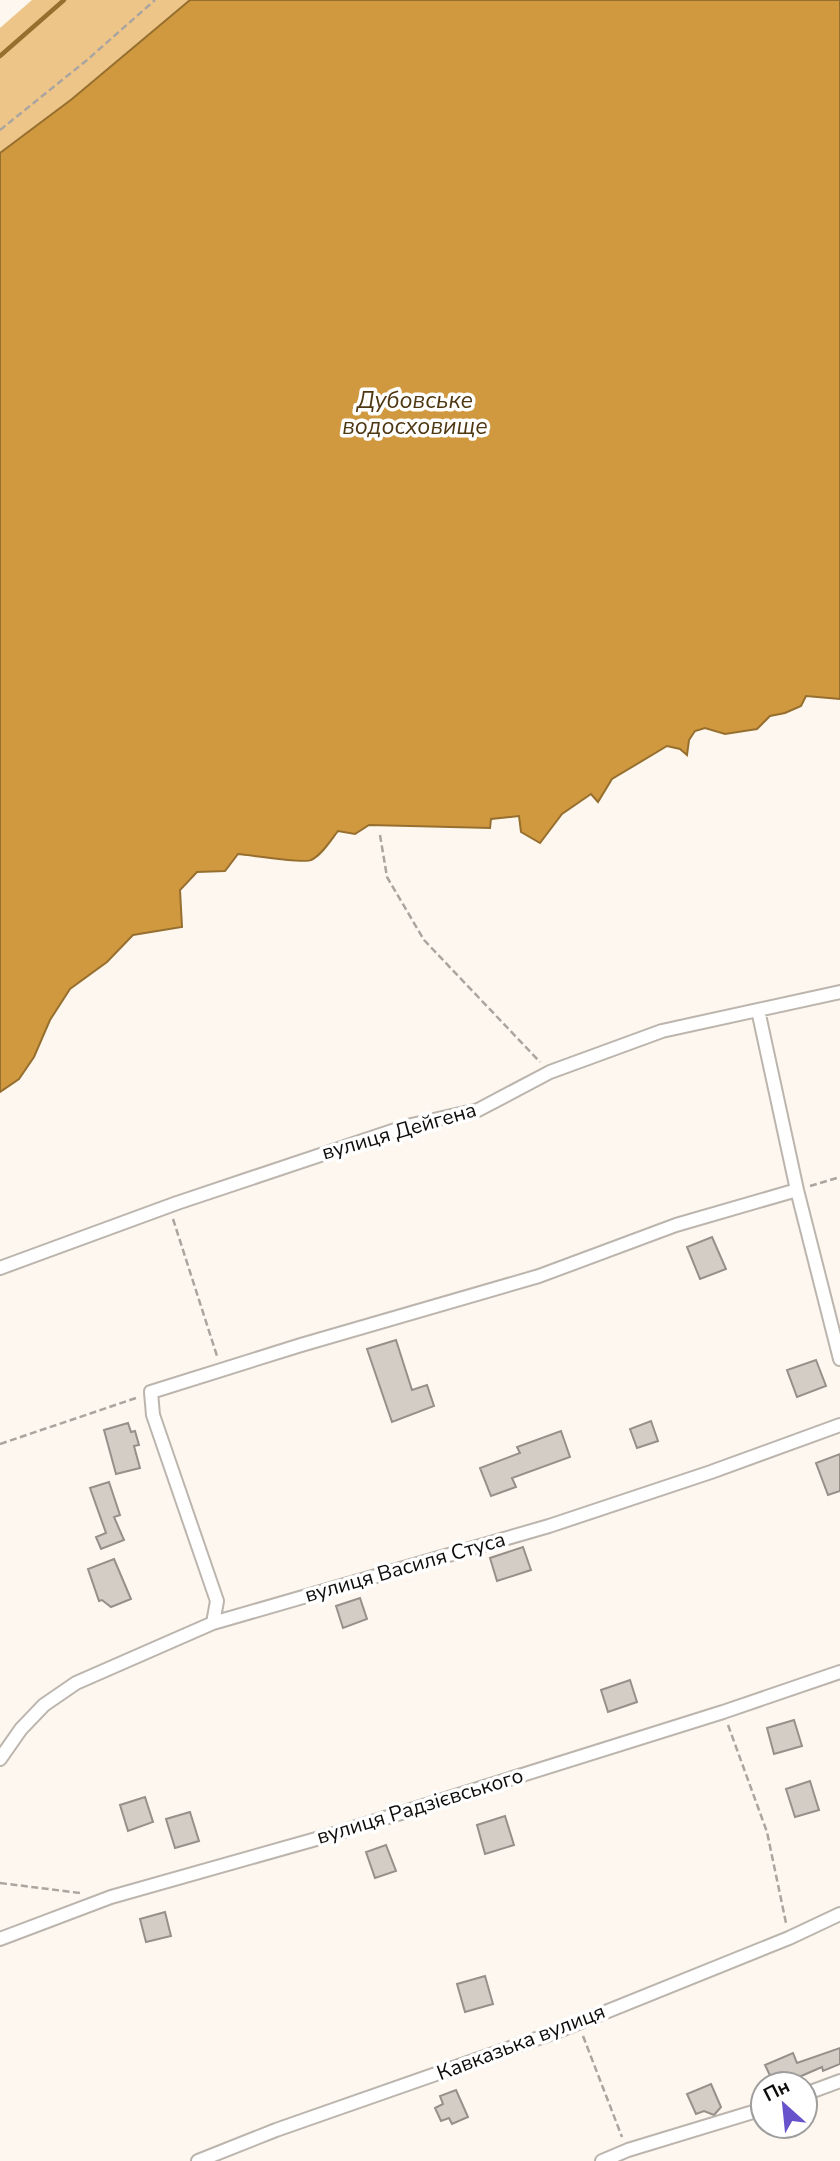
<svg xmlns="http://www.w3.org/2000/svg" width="840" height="2161" font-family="'Nunito Sans',sans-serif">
<rect width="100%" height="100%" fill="#fdf7ef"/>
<!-- green -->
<path fill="#eec589" d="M32 0H190L72 99 0 153V28Z"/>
<!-- water -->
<path fill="#d0993f" stroke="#966f2f" stroke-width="2" d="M190 0H840V699L806 696 801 706 785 713 770 716 757 729 725 734 705 728 695 731 689 740 687 755 680 749 667 746 612 779 598 802 591 794 562 814 540 843 521 832 519 816 491 819 490 828 369 825 355 834 338 831C331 840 321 856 311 860 304 864 251 855 238 854L225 871 197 872 180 890 182 927 133 935 107 962 70 989 50 1020 34 1057 19 1079 0 1092V153L72 99Z"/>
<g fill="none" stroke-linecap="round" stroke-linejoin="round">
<!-- stream -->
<path stroke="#966f2f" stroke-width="4.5" d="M0 56 64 0"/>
</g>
<!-- building -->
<path fill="#d3cdc5" stroke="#959089" stroke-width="2" d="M712 1237 726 1269 700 1279 687 1247Z
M396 1340 412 1390 427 1385 434 1406 392 1422 367 1349Z
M816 1360 826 1386 797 1397 787 1370Z
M651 1421 658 1441 637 1448 630 1429Z
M128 1423 131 1432 135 1431 139 1445 134 1446 140 1468 116 1474 104 1430Z
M561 1431 570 1457 512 1478 516 1487 491 1496 480 1468 520 1453 517 1447Z
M840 1454V1491L828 1495 816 1463Z
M109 1482 120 1515 114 1517 124 1540 101 1549 96 1537 106 1533 90 1488Z
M523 1547 531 1570 497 1581 490 1558Z
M114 1559 131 1599 111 1607 102 1600 99 1601 88 1569Z
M360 1598 367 1619 343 1628 336 1606Z
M630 1680 637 1702 608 1712 601 1690Z
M794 1720 802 1746 774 1754 767 1728Z
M810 1781 819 1810 795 1817 786 1789Z
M145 1797 153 1822 128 1831 120 1805Z
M190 1812 199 1841 175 1848 166 1819Z
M505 1816 514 1845 485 1854 477 1825Z
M386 1845 396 1871 375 1878 366 1852Z
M165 1912 171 1936 146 1942 140 1919Z
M485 1976 493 2004 465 2012 457 1984Z
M840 2048V2064L823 2071 822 2067 783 2084H774L765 2065 793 2053 797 2063Z
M711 2084 721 2107 714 2115 704 2111 696 2114 687 2094Z
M456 2090 468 2117 452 2124 449 2118 441 2121 435 2108 443 2104 440 2096Z"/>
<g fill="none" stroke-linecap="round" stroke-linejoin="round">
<defs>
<path id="street" d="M758 1010 797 1190 840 1359
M0 1268 177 1203 407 1126 478 1110 550 1072 662 1031 840 992
M213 1623 217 1601 153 1415 151 1392 301 1345 539 1276 676 1225 797 1190
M0 1759 21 1729 44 1705 76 1683 213 1623 549 1526 711 1472 840 1425
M0 1939 111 1897 334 1834 723 1712 840 1672
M805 2094 840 2081
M198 2161 276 2130 556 2032 789 1938 840 1914
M602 2161 628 2150 763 2109"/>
</defs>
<!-- street casing -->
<use href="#street" stroke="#bbb5ae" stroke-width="16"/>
<!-- path -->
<path stroke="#aaa59f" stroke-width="2.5" stroke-dasharray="7 3.5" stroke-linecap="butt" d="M0 130 87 60 155 0
M380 835 387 877 424 940 540 1062
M810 1186 840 1177
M173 1219 217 1356
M0 1444 139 1397
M728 1725 767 1832 786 1923
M0 1883 80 1893
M583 2036 622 2137"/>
<!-- street -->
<use href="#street" stroke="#fff" stroke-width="12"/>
</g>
<g text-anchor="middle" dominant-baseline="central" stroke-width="7" stroke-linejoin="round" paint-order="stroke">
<!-- street labels -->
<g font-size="21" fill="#0f0d0b" stroke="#fff">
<text transform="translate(399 1131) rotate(-16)">вулиця Дейгена</text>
<text transform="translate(405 1567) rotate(-16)">вулиця Василя Стуса</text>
<text transform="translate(420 1806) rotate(-17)">вулиця Радзієвського</text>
<text transform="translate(521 2042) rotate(-21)">Кавказька вулиця</text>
</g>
<!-- water labels -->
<g font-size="23" font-style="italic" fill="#4e3711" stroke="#fff">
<text x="415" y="400">Дубовське<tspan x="415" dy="26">водосховище</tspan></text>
</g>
</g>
<!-- north arrow -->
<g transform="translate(784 2105) rotate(333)"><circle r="33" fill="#ffffff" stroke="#9f9e9d" stroke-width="2"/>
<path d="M0-5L12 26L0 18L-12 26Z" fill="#6752cb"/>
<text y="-10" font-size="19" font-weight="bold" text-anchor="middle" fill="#0f0d0b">Пн</text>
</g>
</svg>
